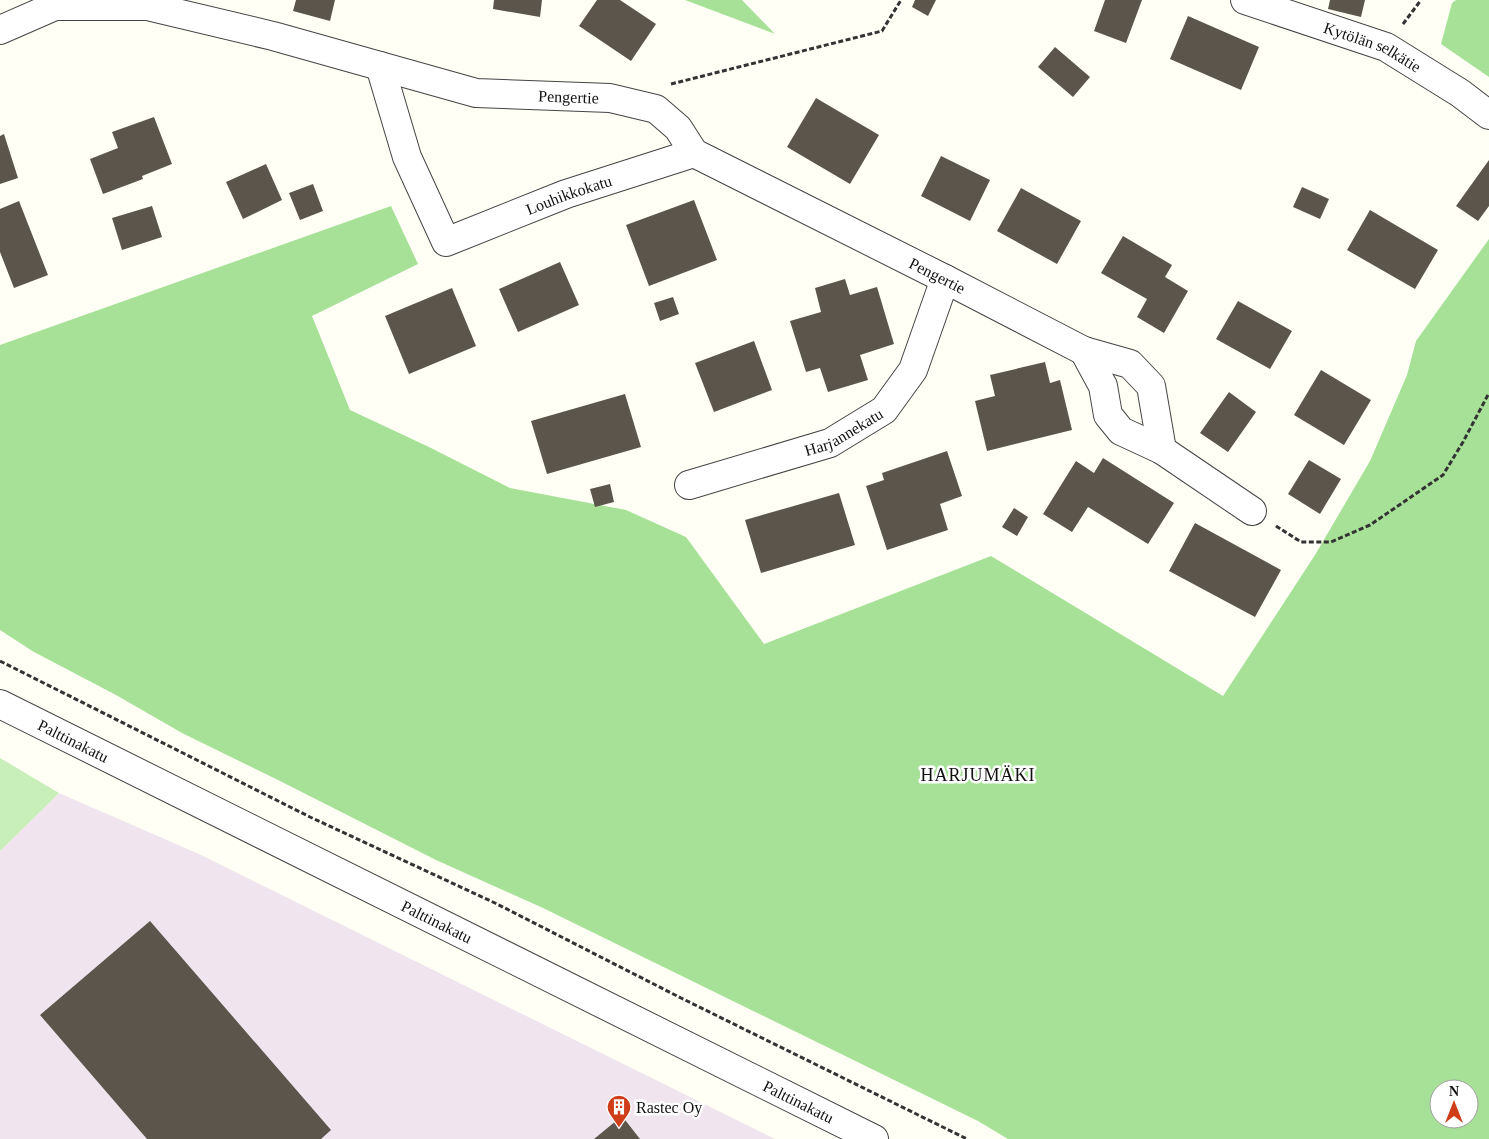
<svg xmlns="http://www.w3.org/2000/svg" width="1489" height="1139" font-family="Georgia,serif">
<rect width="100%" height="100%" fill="#fffff5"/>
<!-- industrial -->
<path fill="#f0e5ee" d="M59 793 199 854 775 1139H0V851Z"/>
<!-- green -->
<path fill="#c8efb9" d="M0 758 59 793 0 851Z"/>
<!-- forest -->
<path fill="#a6e197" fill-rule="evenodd" d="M685 0H742L775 34Z
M1456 0H1489V77L1441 44 1452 3Z
M391 206 418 264 312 316 350 410 429 447 510 488 626 510 686 537 764 644 991 556 1223 696 1315 555 1370 461 1407 375 1416 341 1489 239V1139H1008L978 1121 543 908 436 860 282 782 182 733 116 695 34 652 0 630V345ZM1439 1089H1469V1119H1439Z"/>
<!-- building -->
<path fill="#5b554c" d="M296 0H335L330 21 293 11Z
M494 0H542L540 17 493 9Z
M597 0H620L656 24 631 61 579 26Z
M915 0H936L928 16 912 7Z
M1105 0H1142L1126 43 1094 31Z
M1330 0H1365L1361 17 1328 9Z
M1188 16 1259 47 1241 90 1170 59Z
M1055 47 1090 77 1073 97 1038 67Z
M816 98 879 135 850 184 787 147Z
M154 117 172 164 142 176 143 179 103 194 90 159 118 148 112 132Z
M4 134 18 178 0 184V136Z
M941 156 990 180 970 221 921 196Z
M1489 160V206L1478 221 1456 206Z
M266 164 282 200 243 219 226 182Z
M313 184 323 211 300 220 289 193Z
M1302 187 1329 199 1320 219 1293 207Z
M1021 188 1081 221 1057 264 997 231Z
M694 200 717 260 649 286 626 225Z
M19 201 48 275 14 288 0 252V209Z
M152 206 162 237 122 250 112 218Z
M1370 210 1438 250 1415 289 1347 250Z
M1123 236 1172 265 1165 277 1188 291 1164 333 1137 317 1147 299 1101 273Z
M560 262 579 305 518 332 499 289Z
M845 279 850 295 877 287 894 344 860 355 868 380 828 392 820 368 806 372 790 321 821 312 815 288Z
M452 288 476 346 409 374 385 316Z
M673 297 679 314 660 321 654 303Z
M1238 301 1292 331 1270 369 1216 339Z
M754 341 772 390 714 412 695 363Z
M1045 362 1050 383 1060 380 1072 430 987 451 975 401 995 396 990 375Z
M1321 370 1371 400 1344 445 1294 415Z
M1229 392 1256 412 1228 452 1200 433Z
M625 394 641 447 547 474 531 421Z
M947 451 962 496 940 504 948 530 887 550 866 486 884 480 882 473Z
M1103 458 1174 503 1148 544 1088 507 1072 532 1043 514 1076 461 1094 473Z
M1309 460 1341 479 1320 514 1288 494Z
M610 484 614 502 595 507 590 489Z
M839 493 855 545 761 573 745 520Z
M1014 508 1028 517 1017 536 1002 527Z
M1195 523 1281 570 1255 617 1169 571Z
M150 921 331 1130 321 1139H147L40 1015Z
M622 1116 640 1139H594Z"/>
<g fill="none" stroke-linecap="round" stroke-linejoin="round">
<defs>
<g id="minor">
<path id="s1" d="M1245 0 1386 47 1460 93 1489 115"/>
<path id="s2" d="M0 30 55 6H147L273 36 476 93 610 98 656 109 678 128 694 153 945 279 1084 351 1130 364 1151 386 1162 450"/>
<path id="s3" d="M380 66 407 157 446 242 566 194 694 153"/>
<path d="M1084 351 1103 386 1108 415 1121 431 1162 450 1252 511"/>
<path id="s4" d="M689 485 830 443 884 410 913 370 945 279"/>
<path id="s5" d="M0 704 874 1139"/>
</g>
</defs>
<!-- minor casing -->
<use href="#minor" stroke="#444" stroke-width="30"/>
<!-- path -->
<path stroke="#333" stroke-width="3" stroke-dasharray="5 2.5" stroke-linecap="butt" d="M1403 24 1421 0
M671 84 882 31 901 0
M1276 526 1301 542H1331L1370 525 1443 475 1463 442 1489 393
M0 661 310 817 495 903 681 998 967 1139"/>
<!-- minor -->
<use href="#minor" stroke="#fff" stroke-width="28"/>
</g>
<!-- icons -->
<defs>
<symbol id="building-pin" viewBox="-11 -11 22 30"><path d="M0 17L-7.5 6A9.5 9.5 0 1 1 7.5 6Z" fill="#d03d19" stroke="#fff"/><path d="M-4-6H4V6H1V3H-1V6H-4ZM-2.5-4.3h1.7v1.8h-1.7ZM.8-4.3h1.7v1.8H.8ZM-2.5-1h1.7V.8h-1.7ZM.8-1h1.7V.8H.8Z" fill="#fff"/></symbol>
</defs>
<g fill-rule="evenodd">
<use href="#building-pin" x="605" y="1093" width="28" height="38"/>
</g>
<g text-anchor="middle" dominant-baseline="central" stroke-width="5" stroke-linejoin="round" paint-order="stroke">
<!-- street labels -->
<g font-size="16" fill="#111" stroke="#fff">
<text stroke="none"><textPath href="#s1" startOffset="136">Kytölän selkätie</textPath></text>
<text stroke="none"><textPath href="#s2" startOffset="585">Pengertie</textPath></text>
<text stroke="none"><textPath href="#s3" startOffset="320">Louhikkokatu</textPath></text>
<text stroke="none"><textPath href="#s2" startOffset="1005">Pengertie</textPath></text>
<text stroke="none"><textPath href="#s4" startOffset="164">Harjannekatu</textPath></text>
<text stroke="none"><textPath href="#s5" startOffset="82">Palttinakatu</textPath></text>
<text stroke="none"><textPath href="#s5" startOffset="488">Palttinakatu</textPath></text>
<text stroke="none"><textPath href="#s5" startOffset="892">Palttinakatu</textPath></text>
</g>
<!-- poi labels -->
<g font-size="16" fill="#111" stroke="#fff" text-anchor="start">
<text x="636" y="1107">Rastec Oy</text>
</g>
<!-- neighbourhood labels -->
<g font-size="18" letter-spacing="1" fill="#111" stroke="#fff">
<text x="978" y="775">HARJUMÄKI</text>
</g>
</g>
<!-- north arrow -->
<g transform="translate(1454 1104)"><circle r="24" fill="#ffffff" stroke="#a0a0a0"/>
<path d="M0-4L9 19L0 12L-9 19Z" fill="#d03d19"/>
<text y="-8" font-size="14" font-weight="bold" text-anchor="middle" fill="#111111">N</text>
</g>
</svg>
